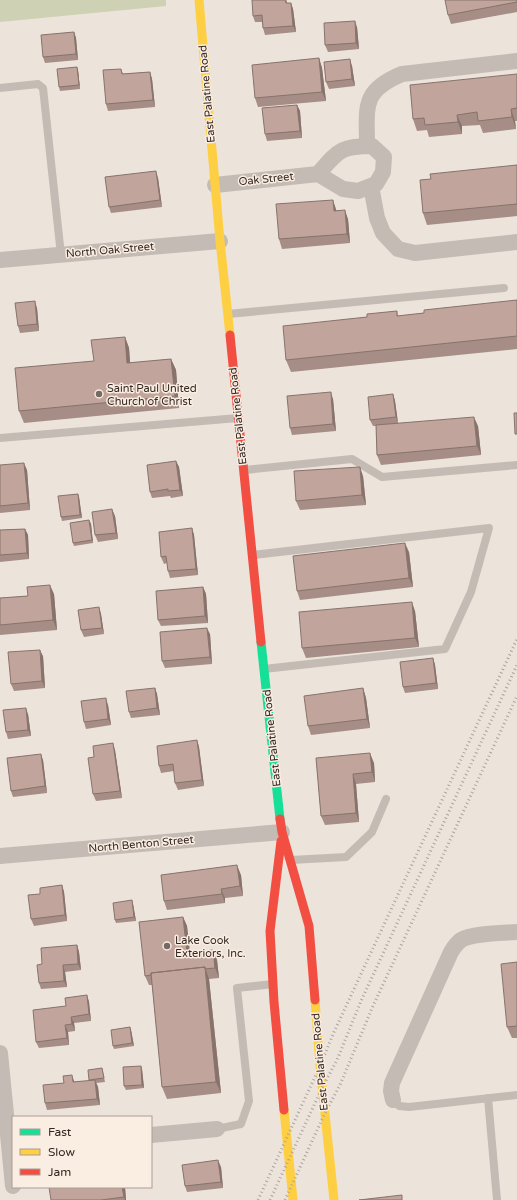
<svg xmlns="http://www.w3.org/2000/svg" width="517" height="1200" font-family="'Varela Round',sans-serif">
<rect width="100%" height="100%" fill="#ece3db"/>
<!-- green -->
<path fill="#ced1b4" d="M0 0H166V6L0 22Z"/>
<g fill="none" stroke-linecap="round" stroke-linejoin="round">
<!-- lane -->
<path stroke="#c4bbb5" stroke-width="8" d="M0 88 38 84 43 88 61 255
M228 314 504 288
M0 438 238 418
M245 470 352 459 382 477 517 465
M253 555 489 528 471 592 445 649 264 669
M291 860 346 857 372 832 386 799
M488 1098 497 1200
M393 1100 399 1106 409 1107 517 1095
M217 1129 241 1124 249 1101 237 988 273 984"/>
<!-- street -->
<path stroke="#c4bbb5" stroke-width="16" d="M367 146C367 107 361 91 402 74L517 61
M215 185 318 174 343 189 358 191 376 184 383 172 384 157 372 146C340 146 338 151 318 174
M371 186 377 218 383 233 398 249 415 253 517 242
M0 260 220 241
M0 856 282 832
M0 1053 13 1186
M393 1100 391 1091 392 1083 451 952C454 947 457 943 461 940 472 933 503 933 517 932
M151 1135 217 1129"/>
<!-- fast -->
<path stroke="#16e098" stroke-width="9" d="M261 642 280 819"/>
<!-- slow -->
<path stroke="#ffcf43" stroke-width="9" d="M199 0 220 241 230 335
M315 1000 320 1066 334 1200
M284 1110 293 1200"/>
<!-- jam -->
<path stroke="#f24e42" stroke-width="9" d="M230 335 261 642
M280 819 282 832 309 926 315 1000
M281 841 270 931 274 1002 284 1110"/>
<!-- rail -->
<path stroke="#aca49f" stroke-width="3" stroke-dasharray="1 3" stroke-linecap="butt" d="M258 1200 320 1066 334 1032 517 639
M270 1200 322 1088 337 1060 361 1001 517 665
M285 1200 325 1113 340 1085 373 1006 517 696"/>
</g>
<!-- wall -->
<path fill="#a68d85" d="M287 0V3H291L293 9 296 32 265 35 263 28 262 22H255L253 16Z
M517 0V12L451 24 448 15Z
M357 27 359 49 328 52 325 45Z
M74 32 76 38 78 60 45 63 43 57Z
M319 58 322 68 326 101 258 107 255 98Z
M352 66 355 86 329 89 326 82Z
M77 67 78 70 80 89 60 91 59 87Z
M121 69 123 74 150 72 152 79 155 107 108 111 106 104Z
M517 74V121H515L516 129 483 133 480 125 462 126V134L429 137 427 130 417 131 413 119Z
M297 105 300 111 302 138 267 141 265 134Z
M517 165V216L427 225 423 213 431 179Z
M158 178 162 207 111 213 109 207Z
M336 209V210L348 219 350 243 282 249 279 239Z
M517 300V349L291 372 286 360 367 317 397 311 398 316 424 313Z
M37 308 39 331 20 333 18 326Z
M125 337 129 348 130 363 171 359 176 370 179 408 24 423 19 411 94 361Z
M393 394 395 401 398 423 478 426 481 455 381 465 377 455 376 426H373L370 420Z
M333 399 336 431 292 435 290 428Z
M176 461 179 467 183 496 171 498 170 496 152 498 150 492Z
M0 465 27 470 30 510 0 513Z
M363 476 366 505 300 510 296 501Z
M78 494 79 497 82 518 62 521 61 517Z
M115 516 118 539 98 542 95 535Z
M89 520 91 524 93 543 74 546 73 543Z
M192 528 194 535 198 575 170 578 168 571 167 563 164 564 161 557Z
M25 529 28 535 29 559 0 562V530Z
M409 552 413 587 300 600 297 591Z
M203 587 206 594 208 623 161 626 158 620Z
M54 594 57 630 0 635V598Z
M99 607 101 614 104 634 84 637 81 630Z
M415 611 419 647 306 658 302 648Z
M210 634 212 664 165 668 162 661Z
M43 656 45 688 14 691 11 684Z
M433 658 435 665 438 689 405 693 403 687Z
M155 688 157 694 160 715 131 718 129 712Z
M363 688 366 698 370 728 311 735 308 726Z
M108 705 111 725 86 729 84 722Z
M28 714 31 736 8 739 6 732Z
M197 740 199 747 204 786 178 790 175 783 174 771 161 773 159 766Z
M115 750 122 798 96 801 93 794 94 757Z
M316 758 374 763 375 782 356 784 359 822 325 825 321 816Z
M43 760 47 793 13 797 11 791Z
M241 875 243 896 225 898V903L167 910 164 901Z
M62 885 64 892 67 921 34 926 31 919 40 894Z
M132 900 133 904 136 921 116 923 115 920Z
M183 917 187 926 190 953 213 950 217 960 219 978 209 979 221 1093 167 1099 162 1087 152 985H149L145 976Z
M77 945 79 952 81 970 65 972 67 987 41 989 39 983 42 964Z
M517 962V1038H512L507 1027Z
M87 995 89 1002 91 1021 74 1023 75 1031 68 1032 69 1045 39 1048 36 1042 66 1006Z
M130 1027 131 1030 134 1046 114 1049 113 1046Z
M141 1066 142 1069 144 1088 126 1090 124 1086Z
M102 1068 103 1072 105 1082 96 1083 98 1087 100 1105 47 1110 45 1103 74 1081 75 1082 90 1081Z
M221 1167 223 1188 187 1192 185 1186Z
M125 1187 126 1200H51Z"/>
<!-- shaded-wall -->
<path fill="#87736c" d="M291 3 293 9 296 32 293 26Z
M355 21 357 27 359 49 356 43Z
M74 32 76 38 78 60 76 54Z
M319 58 322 68 326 101 322 92Z
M350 59 352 66 355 86 352 79Z
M77 67 78 70 80 89 79 85Z
M150 72 152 79 155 107 153 100Z
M297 105 300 111 302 138 300 131Z
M511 109 515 121 516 129 512 117Z
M457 115 462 126V134L458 122Z
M156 171 158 178 162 207 160 200Z
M333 200 336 209 337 220 334 211Z
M345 210 348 219 350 243 347 234Z
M35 301 37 308 39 331 37 324Z
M125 337 129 348 131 375 127 363Z
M171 359 176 370 179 408 175 396Z
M331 392 333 399 336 431 333 424Z
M393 394 395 401 398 423 396 417Z
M474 417 478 426 481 455 477 446Z
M176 461 179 467 183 496 180 490Z
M24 463 27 470 30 510 28 503Z
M360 467 363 476 366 505 362 495Z
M78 494 79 497 82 518 80 515Z
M112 509 115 516 118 539 116 533Z
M89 520 91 524 93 543 92 540Z
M192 528 194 535 198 575 196 569Z
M25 529 28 535 29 559 27 553Z
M405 543 409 552 413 587 409 578Z
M50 585 54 594 57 630 53 620Z
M203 587 206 594 208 623 205 616Z
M412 602 415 611 419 647 415 638Z
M99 607 101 614 104 634 102 628Z
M207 628 210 634 212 664 210 657Z
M40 650 43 656 45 688 42 681Z
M433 658 435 665 438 689 436 683Z
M155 688 157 694 160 715 157 708Z
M363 688 366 698 370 728 367 719Z
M106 698 108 705 111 725 108 719Z
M26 708 28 714 31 736 28 730Z
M197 740 199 747 204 786 202 780Z
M113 743 115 750 122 798 120 791Z
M370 753 374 763 375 782 372 772Z
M41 754 43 760 47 793 45 786Z
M353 774 356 784 359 822 356 813Z
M237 865 241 875 243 896 240 886Z
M62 885 64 892 67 921 65 915Z
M221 889 225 898V903L222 894Z
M132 900 133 904 136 921 134 917Z
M183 917 187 926 191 963 187 953Z
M77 945 79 952 81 970 78 964Z
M213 950 217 960 219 978 215 968Z
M63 965 65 972 67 987 64 981Z
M205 967 209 979 221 1093 216 1082Z
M87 995 89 1002 91 1021 89 1014Z
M71 1017 74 1023 75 1031 72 1024Z
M65 1025 68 1032 69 1045 67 1038Z
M130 1027 131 1030 134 1046 132 1043Z
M141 1066 142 1069 144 1088 142 1085Z
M72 1075 74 1081 75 1089 73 1082Z
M95 1080 98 1087 100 1105 97 1099Z
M218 1160 221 1167 223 1188 221 1182Z
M122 1187H125L126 1200H125L124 1197Z"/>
<!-- building -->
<path fill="#c1a49b" stroke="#87736c" d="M252 0H285L286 3H291L293 26 263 28 262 15 253 16Z
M445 0H517V2L448 15Z
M355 21 356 43 325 45 324 23Z
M74 32 76 54 43 57 41 35Z
M319 58 322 92 255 98 252 65Z
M350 59 352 79 326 82 324 62Z
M77 67 79 85 59 87 57 69Z
M121 69 122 74 150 72 153 100 106 104 103 70Z
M517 74V108L511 109 512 117 478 121 477 112 457 115 458 122 425 125 424 118 413 119 410 85Z
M297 105 300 131 265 134 262 108Z
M517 165V204L423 213 420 180 431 179 430 174Z
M156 171 160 200 109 207 105 177Z
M333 200 334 211 345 210 347 234 279 239 276 204Z
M517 300V336L286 360 283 326 367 317V314L397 311V316L424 313V310Z
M35 301 37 324 18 326 15 303Z
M125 337 127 363 171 359 175 396 19 411 15 368 94 361 91 340Z
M331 392 333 424 290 428 287 396Z
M393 394 396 417 370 420 368 397Z
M514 413H517V434H515Z
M474 417 477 446 377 455 376 425Z
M176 461 180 490 168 491V489L150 492 147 465Z
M24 463 28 503 0 506V465Z
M360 467 362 495 296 501 294 471Z
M78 494 80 515 61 517 58 496Z
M112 509 116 533 95 535 92 512Z
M89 520 92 540 73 543 70 523Z
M192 528 196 569 168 571 166 556 161 557 159 532Z
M25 529 27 553 0 555V530Z
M405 543 409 578 297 591 293 556Z
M50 585 53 620 0 625V598L28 596 27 587Z
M203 587 205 616 158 620 156 591Z
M412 602 415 638 302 648 299 612Z
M99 607 102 628 81 630 78 610Z
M207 628 210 657 162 661 160 632Z
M40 650 42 681 11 684 8 652Z
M433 658 436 683 403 687 400 662Z
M155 688 157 708 129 712 126 691Z
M363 688 367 719 308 726 304 696Z
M106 698 108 719 84 722 81 701Z
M26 708 28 730 6 732 3 710Z
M197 740 202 780 175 783 173 764 159 766 157 746Z
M113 743 120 791 93 794 88 758 94 757 93 746Z
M370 753 372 772 353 774 356 813 321 816 316 758Z
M41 754 45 786 11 791 7 758Z
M237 865 240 886 221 889 222 894 164 901 161 875Z
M62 885 65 915 31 919 28 895 40 894V888Z
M132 900 134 917 115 920 113 903Z
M183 917 187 953 213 950 215 968 205 969V967L151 973V975L145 976 139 922Z
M77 945 78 964 63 965 64 981 39 983 37 965 42 964 41 948Z
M517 962V1026L507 1027 501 964Z
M205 967 216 1082 162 1087 151 973Z
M87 995 89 1014 71 1017 72 1024 65 1025 67 1038 36 1042 33 1010 66 1006 65 998Z
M130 1027 132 1043 113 1046 111 1030Z
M141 1066 142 1085 124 1086 123 1067Z
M102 1068 104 1078 89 1080 88 1070Z
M72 1075 73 1082 95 1080 97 1099 45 1103 43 1085 64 1083 63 1076Z
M218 1160 221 1182 185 1186 182 1165Z
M49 1187H122L124 1197 101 1200H51Z
M402 1195V1200H359Z"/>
<!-- markers -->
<g fill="#746964" stroke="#faede1" stroke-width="1.5">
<circle cx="99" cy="394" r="4"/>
<circle cx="167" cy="946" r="4"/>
</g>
<g text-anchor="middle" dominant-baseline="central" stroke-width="3" stroke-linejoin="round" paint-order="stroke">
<!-- street labels -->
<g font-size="11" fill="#342824" stroke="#faede1">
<text transform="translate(207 94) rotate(-95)">East Palatine Road</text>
<text transform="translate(266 179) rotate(-6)">Oak Street</text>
<text transform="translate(110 250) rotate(-5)">North Oak Street</text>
<text transform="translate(238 416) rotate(-96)">East Palatine Road</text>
<text transform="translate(272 738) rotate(-96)">East Palatine Road</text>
<text transform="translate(141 844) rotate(-5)">North Benton Street</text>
<text transform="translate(320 1062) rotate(-95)">East Palatine Road</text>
</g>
<!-- poi labels -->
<g font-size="11" fill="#342824" stroke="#faede1" text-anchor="start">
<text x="107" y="388">Saint Paul United<tspan x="107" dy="13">Church of Christ</tspan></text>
<text x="175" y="940">Lake Cook<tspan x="175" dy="13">Exteriors, Inc.</tspan></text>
</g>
</g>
<!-- legend -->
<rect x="12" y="1116" width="140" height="72" fill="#faede1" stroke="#ab9e95"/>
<rect x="20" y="1129" width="20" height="6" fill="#16e098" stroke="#ab9e95"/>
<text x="48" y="1136" font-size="12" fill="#342824">Fast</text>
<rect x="20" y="1149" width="20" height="6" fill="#ffcf43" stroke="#ab9e95"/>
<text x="48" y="1156" font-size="12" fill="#342824">Slow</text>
<rect x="20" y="1169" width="20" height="6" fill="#f24e42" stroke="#ab9e95"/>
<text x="48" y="1176" font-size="12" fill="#342824">Jam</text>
</svg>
